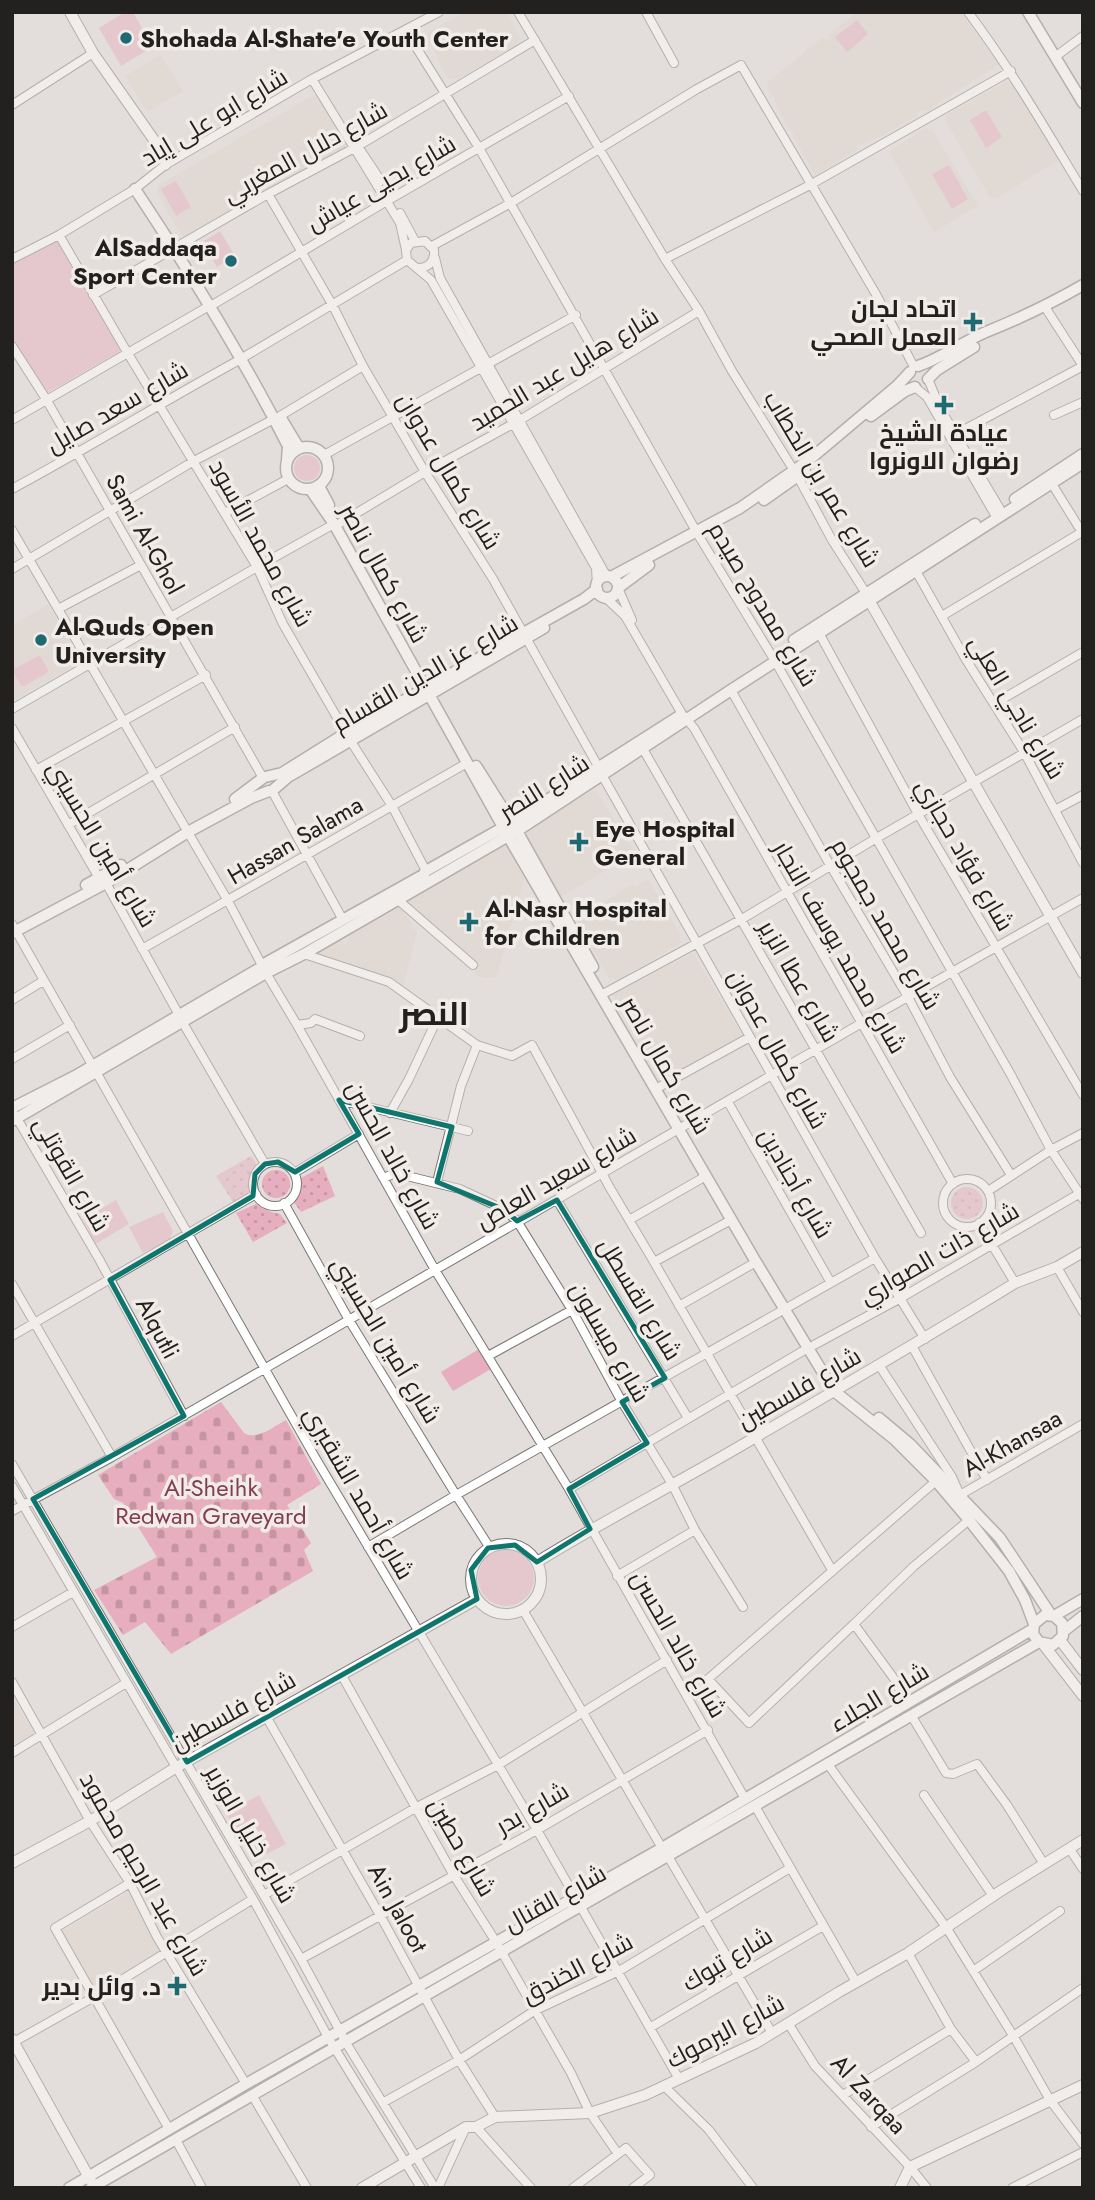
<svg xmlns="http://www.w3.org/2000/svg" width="1095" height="2200" font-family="Jost,Cairo,sans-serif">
<defs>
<pattern id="cemetery-stones" width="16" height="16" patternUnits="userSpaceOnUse" patternTransform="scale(1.75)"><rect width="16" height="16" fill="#e6aebf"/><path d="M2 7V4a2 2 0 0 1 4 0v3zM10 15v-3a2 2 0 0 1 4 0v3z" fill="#c595a4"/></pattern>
<pattern id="garden-dots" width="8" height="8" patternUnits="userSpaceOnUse" patternTransform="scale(1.75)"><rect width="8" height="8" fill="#e6aebf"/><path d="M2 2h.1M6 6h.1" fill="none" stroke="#c595a4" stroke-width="1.8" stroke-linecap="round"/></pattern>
</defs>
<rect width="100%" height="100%" fill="#e3dedb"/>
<!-- built -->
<path fill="#ded2ca" d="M466 12H507L520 38 516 45 458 79H452L447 77 427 37 429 31Z
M857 12H960L999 64 926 111 918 112 917 116 872 141 870 140 857 146 858 149 815 176 793 135 794 132 789 129 767 85 768 82 822 38 829 39V34Z
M160 55 183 91 148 112 125 76Z
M1007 81 1015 85 1060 159 997 198 989 196 945 120 946 115Z
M312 96 320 98 347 147 187 237 181 235 157 193 159 185Z
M926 128 933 131 978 206 934 232 889 151Z
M48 605 78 656V664L12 701V625Z
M595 789 635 853 561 897 524 831Z
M506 843 524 879 496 977 486 978 478 976 474 972 475 965 404 903Z
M648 879 679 932 681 943 618 980 609 978 576 919 633 884 635 887Z
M400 907 412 924 410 926 417 931 403 988 321 957 316 953 340 939 346 945 349 936Z
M693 953 744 1038 661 1082 612 995Z
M12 1697 34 1733 12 1746Z
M128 1892 162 1951 95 1990 60 1932Z"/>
<!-- green -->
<path fill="#e6aebf" d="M125 12H133L153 47 121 66 99 28Z
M857 20 868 34 847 52 835 37Z
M986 110 1002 137 986 148 970 120Z
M949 165 968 199 952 209 932 174Z
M176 181 191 207 176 216 161 189Z
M220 231 235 256 217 267 202 242Z
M58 240 121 351 45 394 12 338V264Z
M294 468a13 13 0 1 1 26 0a13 13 0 1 1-26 0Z
M40 655 49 672 22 687 12 670Z
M116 1200 129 1224 96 1244 83 1219Z
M163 1212 173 1231 169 1241 143 1253 129 1227Z
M479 1349 491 1369 453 1391 441 1372Z
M478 1578a28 28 0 1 1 56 0a28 28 0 1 1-56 0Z
M259 1795 286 1844 253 1861 226 1813Z"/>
<!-- cemetery -->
<path fill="url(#cemetery-stones)" d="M221 1402 244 1433C257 1441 274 1426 286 1420L321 1484 287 1505 311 1543 304 1550 313 1571 171 1654 145 1622 123 1635 94 1590 157 1557 123 1503 114 1499 98 1475Z"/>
<!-- garden -->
<path fill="url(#garden-dots)" d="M251 1156 256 1163 251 1180 250 1193 233 1202 216 1176Z
M323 1166 335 1196 301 1212 293 1201 299 1179Z
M262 1184a14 14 0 1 1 28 0a14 14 0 1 1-28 0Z
M951 1203a16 16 0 1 1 32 0a16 16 0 1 1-32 0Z
M256 1204 271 1212 280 1214 287 1223 253 1242 236 1213Z"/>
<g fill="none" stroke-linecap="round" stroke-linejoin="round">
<defs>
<path id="minor" d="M518 12 665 259 699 311 732 371 798 477 832 540 869 598
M646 12 674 63
M968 12C1011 69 1046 130 1083 191
M406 31 479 148 700 538 775 661 1011 1075 1051 1150 1083 1199
M1055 57 1083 36
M312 79 400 223 406 250
M12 105 93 53
M355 142 381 181
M268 194 333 306 363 366 425 472 493 579 599 768
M400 213 415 241
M59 235 127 352 257 567 283 624 350 740 392 806 426 871
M432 246 509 204 697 89 741 65 877 296 914 367
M435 258 440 278 607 577
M12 259 59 235 135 189 165 165 312 79 439 12
M665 259 810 185 1011 71
M418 268C429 268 435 261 434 250L425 241 411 243 406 250 407 260 431 280 435 287 596 568 597 585
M93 295 268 194 358 146 535 40
M214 304 392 198 569 96
M1045 307 1083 366
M12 346 46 399 263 778
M244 357 407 260
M928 379 941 410 1000 509
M915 387 927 397 994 513
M1054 415 1083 402
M280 416 363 366
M12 420 209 306
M956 434 1083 366
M324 455 576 315
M1052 484 1083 534
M12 489C90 447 164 401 241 359
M225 513 288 479
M340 523 425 472 520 420 699 311
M12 530 228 901 266 973 297 1025 435 1270 569 1489 744 1797
M12 569 194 461 274 419
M916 571 965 658 1024 752 1083 863
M618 588 632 620
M606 598 625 616 682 714 694 728 953 1184
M58 609 141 565
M942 616 1082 532
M819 633 918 814 1083 1095
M731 690 830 865 908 997 950 1077 1011 1175
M994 704 1083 652
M12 709 257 567 334 524
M12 728 99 878 106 883 179 1015
M643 749 921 1233
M36 770 206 675
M602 775 875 1258 925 1339
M272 791 343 920
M1055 810 1083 795
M68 825 235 727
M397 899 473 965
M12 924 316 1459 537 1830 679 2079
M142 949 467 763
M304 954 389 982 477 1045 512 1056 532 1045 610 1188 654 1262
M601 995 742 919 875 839 1083 719
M12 1000 43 981
M183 1023 265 1164
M297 1025 311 1023 315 1019 360 1036
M12 1059 70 1025
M661 1086 750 1037
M339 1100 468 1131
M728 1102 831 1283
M390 1113 409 1079 438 1017
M15 1115 99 1259 184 1416
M253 1184a22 22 0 1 1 44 0a22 22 0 1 1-44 0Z
M294 1173 359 1134
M384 1178 395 1173 460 1189 505 1210 517 1221 572 1310 622 1402 672 1484 695 1530 743 1607
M943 1203a24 24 0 1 1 48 0a24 24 0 1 1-48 0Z
M437 1182 461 1086 477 1045
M988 1191 1051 1150 1083 1133
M557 1200 688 1418
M284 1203 349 1320 456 1495 875 1258
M629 1220 706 1176
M731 1220 654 1262 832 1570
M979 1223 1015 1283
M1057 1267 1083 1312
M12 1284 112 1457
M679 1306 756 1262
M12 1336 256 1194
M814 1345 899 1299 1082 1192
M912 1346 987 1480
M488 1356 572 1310
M879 1365 952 1477 960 1495 1083 1424
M12 1464 301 1959 348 2046 435 2188
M12 1486 253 1899 329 2039 421 2188
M569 1489 808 1348
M12 1511 112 1457 860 1024 1083 898
M368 1547 456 1495 490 1548
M617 1576 695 1530
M523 1610 662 1848
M854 1624 749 1723 708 1679 936 1481
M12 1627 73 1592
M341 1674 453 1874 496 1942 571 2073 590 2113 618 2154
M12 1682 90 1821 130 1883 157 1937 246 2084
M906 1705 895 1680 854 1624 913 1567 969 1520
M911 1715 946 1773 953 1774 977 1764 1007 1805 1044 1864
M267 1718 381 1917 459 2060 495 2117
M12 1753 126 1683
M827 1763 946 1927 1014 2037 1050 2100 1083 2144
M924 1795 993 1896
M755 1806 856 1982
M1069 1848 1083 1869
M669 1858 772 2033
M130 1883 55 1928 169 2129
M264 1895 417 1807 498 1765 667 1660
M908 1953 951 2029 976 2062
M301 1959 537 1830 708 1730
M973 1971 1060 1911
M788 2023 815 2066 910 2167 927 2188
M651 2027 823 1926
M12 2043 94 1997 253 1899
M664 2086 709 2130 753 2188
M252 2095 307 2188
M843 2095 951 2029
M384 2102 459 2060 534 2011 619 1971 790 1868
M476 2127 531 2188
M871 2127 976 2062 1083 1988
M176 2140 202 2188
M438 2188 466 2127
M573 2188 626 2148 650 2175 633 2188
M1012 2188 1083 2152"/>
<path id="tertiary" d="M70 12 93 53 168 160 165 165
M870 602 1083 973
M471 1579a35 35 0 1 1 70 0a35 35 0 1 1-70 0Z
M537 1562C608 1518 682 1481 754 1438 841 1387 929 1336 1015 1283L1057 1267 1083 1252
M1060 1640 1083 1670
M1043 1644 1083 1696
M12 1863 90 1821 175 1768 477 1599
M12 2039 91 2181
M362 2188 466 2127H476L495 2117 590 2113 645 2095 756 2043 839 1992 908 1953 999 1892 1083 1840
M900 2188 910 2167 1083 2085"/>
<path id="secondary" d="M1028 12 1083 103
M135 189C190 272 243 357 288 446L287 460
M918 366C942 358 962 342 986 332 1021 318 1050 304 1083 285
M928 379 937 370 974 347
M871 416 905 391 915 387
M281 418 299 448
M286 468a21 21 0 1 1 42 0a21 21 0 1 1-42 0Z
M319 486 329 505
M310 489 334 524 508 836 756 1262 834 1391 894 1439 936 1481 969 1520 1009 1571 1025 1600 1034 1624 1033 1634 1039 1642 1053 1645 1063 1636 1062 1623 1054 1616 1045 1615 1034 1624
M1015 499 1083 454
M764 500 805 471
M596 587a11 11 0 1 1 22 0a11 11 0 1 1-22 0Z
M611 577 740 508 809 460 898 385 910 372
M618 588 649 565
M794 640 975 524
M476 766 517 831 593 967
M265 777 282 773 346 733 584 599 597 589
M274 789 288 777 544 628
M235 799 263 778
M86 885 121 865
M12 933 106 883 188 832 251 798 269 791
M12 1108 75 1076 260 968 262 965 423 875 426 871 511 823 681 715
M12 1121 266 973 304 954 517 831 731 690 1083 463
M879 1418 910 1444 1000 1538 1051 1615
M1054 1616 1083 1599
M1064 1631 1083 1616
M69 2188 246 2084 662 1848 1033 1629
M91 2188C408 2007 724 1825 1039 1642"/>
</defs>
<!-- minor casing -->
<use href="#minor" stroke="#7b7773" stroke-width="10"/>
<!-- tertiary casing -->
<use href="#tertiary" stroke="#7b7773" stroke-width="12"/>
<!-- secondary casing -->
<use href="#secondary" stroke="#7b7773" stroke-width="13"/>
<!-- minor -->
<use href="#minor" stroke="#fff" stroke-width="8"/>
<!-- tertiary -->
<use href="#tertiary" stroke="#fff" stroke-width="10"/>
<!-- secondary -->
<use href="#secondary" stroke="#fff" stroke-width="10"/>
</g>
<!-- marked area -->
<path d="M0 0H1095V2200H0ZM339 1100 452 1127 437 1182 505 1210 517 1221 557 1200 665 1378 622 1402 647 1443 569 1489 590 1529 537 1562 515 1545 488 1548 471 1570 477 1599 187 1762 33 1499 184 1416 110 1280 253 1196 255 1174 265 1164 278 1162 295 1172 359 1134Z" fill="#e3dedb" fill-opacity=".55" fill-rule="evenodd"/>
<path fill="none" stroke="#0f766e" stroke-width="5" stroke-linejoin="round" d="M339 1100 452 1127 437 1182 505 1210 517 1221 557 1200 665 1378 622 1402 647 1443 569 1489 590 1529 537 1562 515 1545 488 1548 471 1570 477 1599 187 1762 33 1499 184 1416 110 1280 253 1196 255 1174 265 1164 278 1162 295 1172 359 1134Z"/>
<!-- markers -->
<g fill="#1f6973" stroke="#f1ece8" stroke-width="2.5">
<circle cx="126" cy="38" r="7"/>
<circle cx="231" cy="261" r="7"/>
<path d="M969.5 311.5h7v7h7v7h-7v7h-7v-7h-7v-7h7z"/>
<path d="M940.5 394.5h7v7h7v7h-7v7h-7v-7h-7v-7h7z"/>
<circle cx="41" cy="640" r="7"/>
<path d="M575.5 831.5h7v7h7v7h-7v7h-7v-7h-7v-7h7z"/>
<path d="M465.5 911.5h7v7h7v7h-7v7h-7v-7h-7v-7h7z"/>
<path d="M173.5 1975.5h7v7h7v7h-7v7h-7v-7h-7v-7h7z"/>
</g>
<g text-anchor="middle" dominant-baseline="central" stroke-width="7" stroke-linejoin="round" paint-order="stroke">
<!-- poi labels -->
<g font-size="24" font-weight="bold" fill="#232120" stroke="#f1ece8" text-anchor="start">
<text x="140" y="38">Shohada Al-Shate'e Youth Center</text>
<text x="217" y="247" text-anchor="end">AlSaddaqa<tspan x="217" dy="28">Sport Center</tspan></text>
<text x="957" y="308" text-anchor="end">اتحاد لجان<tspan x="957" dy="28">العمل الصحي</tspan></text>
<text x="944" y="432" text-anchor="middle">عيادة الشيخ<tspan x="944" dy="28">رضوان الاونروا</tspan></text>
<text x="55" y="626">Al-Quds Open<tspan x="55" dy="28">University</tspan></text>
<text x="595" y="828">Eye Hospital<tspan x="595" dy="28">General</tspan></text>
<text x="485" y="908">Al-Nasr Hospital<tspan x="485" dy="28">for Children</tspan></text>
<text x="161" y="1986" text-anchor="end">د. وائل بدير</text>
</g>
<!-- street labels -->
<g font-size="24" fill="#232120" stroke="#f1ece8">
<text transform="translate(214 117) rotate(-31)">شارع ابو على إياد</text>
<text transform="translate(305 152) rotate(-29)">شارع دلال المغربي</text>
<text transform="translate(381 183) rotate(-30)">شارع يحيى عياش</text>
<text transform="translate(564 369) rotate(-31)">شارع هايل عبد الحميد</text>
<text transform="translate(117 407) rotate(-30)">شارع سعد صايل</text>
<text transform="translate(449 471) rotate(59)">شارع كمال عدوان</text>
<text transform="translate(822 479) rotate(59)">شارع عمر بن الخطاب</text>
<text transform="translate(145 534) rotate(61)">Sami Al-Ghol</text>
<text transform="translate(261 543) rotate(61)">شارع محمد الأسود</text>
<text transform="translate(384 573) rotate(61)">شارع كمال ناصر</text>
<text transform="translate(763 604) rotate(59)">شارع ممدوح صيدم</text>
<text transform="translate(425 673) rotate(-30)">شارع عز الدين القسام</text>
<text transform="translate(1017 707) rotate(59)">شارع ناجي العلي</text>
<text transform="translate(544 787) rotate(-32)">شارع النصر</text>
<text transform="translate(295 840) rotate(-30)">Hassan Salama</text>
<text transform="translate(102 844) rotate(59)">شارع أمين الحسيني</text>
<text transform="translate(965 855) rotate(60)">شارع فؤاد حجازي</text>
<text transform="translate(886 924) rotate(60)">شارع محمد جمجوم</text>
<text transform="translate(840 947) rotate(60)">شارع محمد يوسف النجار</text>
<text transform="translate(799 981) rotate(60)">شارع عطا الزير</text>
<text transform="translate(778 1049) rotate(61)">شارع كمال عدوان</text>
<text transform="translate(666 1065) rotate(60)">شارع كمال ناصر</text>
<text transform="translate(393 1155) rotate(61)">شارع خالد الحسن</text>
<text transform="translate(72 1174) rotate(60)">شارع القوتلي</text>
<text transform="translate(556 1178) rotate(-30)">شارع سعيد العاص</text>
<text transform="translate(796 1183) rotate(60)">شارع أجنادين</text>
<text transform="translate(939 1253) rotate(-30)">شارع ذات الصواري</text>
<text transform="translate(640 1299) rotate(59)">شارع القسطل</text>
<text transform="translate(158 1328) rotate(62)">Alqutli</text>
<text transform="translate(386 1340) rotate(59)">شارع أمين الحسيني</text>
<text transform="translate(610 1342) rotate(60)">شارع ميسلون</text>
<text transform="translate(799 1388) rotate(-30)">شارع فلسطين</text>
<text transform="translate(1012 1443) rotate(-30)">Al-Khansaa</text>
<text transform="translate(359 1493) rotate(60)">شارع أحمد الشقيري</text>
<text transform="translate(679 1644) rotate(60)">شارع خالد الحسن</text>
<text transform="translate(879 1697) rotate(-31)">شارع الجلاء</text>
<text transform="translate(233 1711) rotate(-29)">شارع فلسطين</text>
<text transform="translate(532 1808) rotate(-30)">شارع بدر</text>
<text transform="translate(251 1834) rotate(60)">شارع خليل الوزير</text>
<text transform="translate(462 1847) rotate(60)">شارع حطين</text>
<text transform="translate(144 1874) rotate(60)">شارع عبد الرحيم محمود</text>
<text transform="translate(555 1898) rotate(-29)">شارع القنال</text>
<text transform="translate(398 1908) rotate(61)">Ain Jaloot</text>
<text transform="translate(727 1959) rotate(-31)">شارع تبوك</text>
<text transform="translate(577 1968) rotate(-28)">شارع الخندق</text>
<text transform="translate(725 2031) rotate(-28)">شارع اليرموك</text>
<text transform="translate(869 2094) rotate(47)">Al Zarqaa</text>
</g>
<!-- park labels -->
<g font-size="24" fill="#833d57" stroke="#f1ece8">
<text x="211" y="1487">Al-Sheihk<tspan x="211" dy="28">Redwan Graveyard</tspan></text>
</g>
<!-- district labels -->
<g font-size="32" font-weight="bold" fill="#232120" stroke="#f1ece8">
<text x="434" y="1014">النصر</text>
</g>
</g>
<!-- border -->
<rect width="1095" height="2200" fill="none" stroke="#232120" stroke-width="28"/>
</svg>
